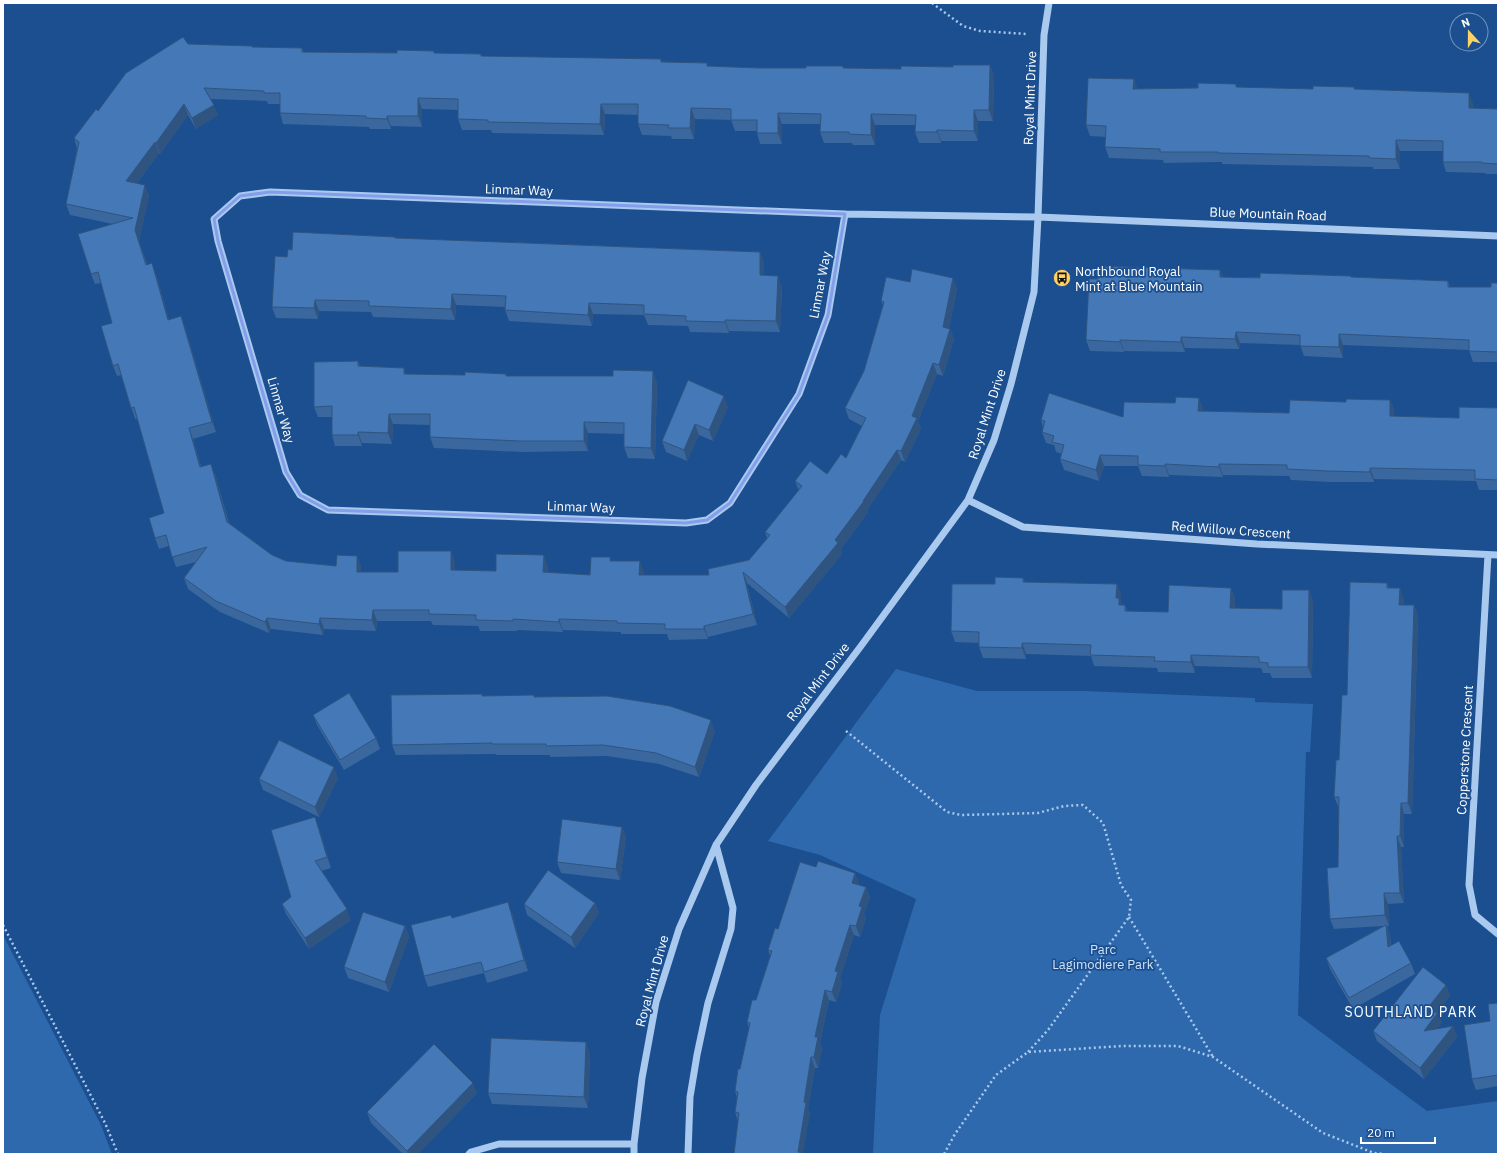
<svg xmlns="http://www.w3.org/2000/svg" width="1501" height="1157" font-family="'IBM Plex Sans',sans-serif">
<rect width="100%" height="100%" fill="#1b4f8f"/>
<!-- green -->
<path fill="#2e69ad" d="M896 669 977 691H1085L1255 698V702L1313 704 1310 752H1306L1298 1015 1427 1111 1498 1101V1154H873L880 1015 916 899 820 855 768 841Z
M3 935 101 1125 112 1154H3Z"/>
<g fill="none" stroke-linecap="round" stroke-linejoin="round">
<!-- path -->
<path stroke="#a9c9ee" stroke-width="2.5" stroke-dasharray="2 3" stroke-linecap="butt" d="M932 3 963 26 980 31 1027 34
M846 731 947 812 961 815 1038 813 1064 806 1083 805 1103 823 1121 885 1131 900 1129 917 1048 1030 1028 1052
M1129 917 1213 1057
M3 925 105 1123 118 1154
M944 1154 955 1134 996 1075 1028 1052 1122 1046H1178L1213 1057 1323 1133 1374 1153 1383 1154"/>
<!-- minor -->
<path stroke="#a9c9ee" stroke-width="7" d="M845 214 828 315 799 394 730 503 707 520 686 523 328 510 300 495 286 472 218 241 214 219 240 196 270 192 845 214 1038 217 1498 236
M968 500 1023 527 1257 544 1498 555
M1488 555 1469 885 1475 915 1498 934
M469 1154 471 1152 499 1144H634
M634 1154V1144L642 1078 656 1002 679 929 716 845 756 785 861 646 968 500 994 440 1011 384 1034 292 1038 217 1044 35 1049 3
M688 1154 690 1097 697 1055 708 1003 731 929 733 908 716 845"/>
</g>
<!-- wall -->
<path fill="#3a679d" d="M188 44 252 47 302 48 304 52 435 53 481 54 482 56 707 63 708 66 758 68H844L901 69 990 65 994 76 993 121H978V141H941V143H919L915 132V125H875V145H853L852 143H824L820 132V124H782V144H760L757 133V131H735L731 120 695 119 694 139H672L671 136 642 135 638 124V115L605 114 604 135 492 133 491 130H462L458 119V110L422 109V127L391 126V129H370L369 127 283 124 280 113V104H268L267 101 210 99 218 115 196 129 188 115 160 154 159 153 137 183 149 195 139 241 147 264 156 274 169 320 185 327 216 432 193 439 201 466 215 474 229 523 272 555 286 561 336 566 357 556 361 567V572H398L455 562V570L496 571 548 566V573L590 575 610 557 611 561 644 572V575H709L749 560 767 538 765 532 799 491 795 481 827 474 846 458 862 426 849 419 845 408 864 371 883 305 881 301 910 282 957 288 949 328 950 329 954 339 943 376 937 374 918 421 921 429 905 462 901 460 867 510 868 512 841 549 842 554 789 618 747 583 757 625 708 637V639L669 640 667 634H621V632L563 630V632L517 630V631H480L478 626 433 625 431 621H377L376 631 324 629 323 635 271 629 269 633 220 612 188 589 184 578 196 562 176 567 169 546 159 549 155 538 164 513 137 419H135L121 375 117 376 113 366 112 323 101 283 95 284 91 274 113 224 70 215 66 204 77 149 74 138 98 111Z
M1134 79 1137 89 1237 87 1313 89 1354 87 1355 89 1473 103V108L1498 109V174H1486L1485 173 1446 172 1443 162V151H1400V169H1373V167L1222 164V162L1164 163 1163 160 1109 158 1105 147 1106 137 1090 136 1086 125Z
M395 237 396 238 760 252 764 263V275L782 287 780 332 729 331V333L690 332 688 326 648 325 644 315 593 314 592 326 509 321 505 310V307L456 305 455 320 373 317 371 312 319 311 318 319 276 318 272 307 287 257 292 250Z
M1220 270 1223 277H1352L1448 281 1450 287H1491L1498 283V362H1473L1469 350 1343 345V358L1304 356 1300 345 1240 343 1239 349 1185 348V352L1124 351V352L1090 351 1086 340 1098 279Z
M358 361 360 366 404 368 406 374 507 376 657 382 655 459 628 458 624 447V434L588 433V451L523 452 434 448 430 437V425L393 424 392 444 362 443V446H335L332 435V417H318L314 407Z
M1199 398 1203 409V411L1289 413 1346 402 1390 400 1394 410V416L1459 418 1498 408V490H1479L1476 481 1374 479V482H1331L1291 480 1289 476 1223 475V477L1169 475V477L1142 476 1138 466H1104L1099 481 1064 470 1060 459 1062 454 1056 452 1054 445 1046 443 1042 432 1043 428 1041 420 1123 417Z
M728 407 713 441 699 435 687 461 666 452 662 441Z
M1023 578 1025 582 1117 584 1121 595V602L1122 605H1125L1127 611 1168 612 1231 588 1235 599V608L1282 609 1309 590 1313 601 1312 678H1272L1270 673H1263L1261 668 1195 666V673L1158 672 1157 668 1094 666 1091 656 1026 654V659L983 658 979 647V643L955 642 951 631 995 584Z
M1387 583 1389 588 1404 599 1403 605H1414L1418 616 1412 814H1404V847H1401L1404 903 1388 904 1389 926H1387L1390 935 1391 945 1411 963 1415 974 1353 1009 1330 969 1326 958 1383 926 1334 929 1330 919 1338 867 1339 808 1334 797 1347 695Z
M482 694 483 696 534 695 535 697 715 731 699 777 659 764 607 756 550 757V755H496V754L396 755 392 745Z
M313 715 376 738 380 749 344 770 317 725Z
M338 778 319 817 263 790 259 779Z
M622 827 626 837 620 880 561 873 557 862Z
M319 828 331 868 321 871 351 920 309 949 286 914 282 904 291 897Z
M816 867 855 873 859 884V885L866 887 870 898 864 913 866 918 860 937 854 935 840 978 842 983 836 1002 829 1000 820 1043 822 1048 818 1068H815L808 1108 810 1114 738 1121 735 1112 737 1098 735 1091 749 1028 747 1022 756 1000 770 956 768 950 778 929Z
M595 903 599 913 575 948 527 915 524 904Z
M512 913 528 971 487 983 484 973 428 987 424 976 452 918Z
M405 926 409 937 389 992 348 978 344 967Z
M1446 985 1450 996 1437 1012H1438L1442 1022 1437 1029 1453 1026 1457 1037 1424 1079 1377 1041 1373 1031Z
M1498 1003V1086L1476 1090 1472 1079 1490 1021Z
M590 1053 588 1108 492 1104 488 1093Z
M477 1093 418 1154H403L371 1123 367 1112Z"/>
<!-- shaded-wall -->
<path fill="#305480" d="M990 65 994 76 993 121 989 110Z
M1134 79 1138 90 1133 89Z
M1469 93 1473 103 1472 119 1469 108Z
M418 98 422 109V127L418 116Z
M184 104 188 115 160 154 156 143Z
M601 104 605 114 604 135 600 124Z
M214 105 218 115 196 129 192 118Z
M691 108 695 119 694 139 690 128Z
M974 110 978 121V141L974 131Z
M778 113 782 124V144L778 133Z
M871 114 875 125V145L871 135Z
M387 116 391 126V129L387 119Z
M937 130 941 141V143L937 132Z
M1396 140 1400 151V169L1396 159Z
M155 142 159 153 130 192 126 181Z
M145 185 149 195 139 241 150 275 135 230Z
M760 252 764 263V286L760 275Z
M152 263 156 274 172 331 168 320Z
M1220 270 1224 281 1220 277Z
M778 276 782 287 780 332 776 321Z
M953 278 957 288 947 337 943 327Z
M452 294 456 305 455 320 451 309Z
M315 300 319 311 318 319 314 308Z
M589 303 593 314 592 326 588 315Z
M181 316 185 327 216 432 212 422Z
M725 320 729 331V333L725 322Z
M950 329 954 339 943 376 939 365Z
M1236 332 1240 343 1239 349 1235 339Z
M1339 334 1343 345V358L1339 347Z
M1181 337 1185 348V352L1181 342Z
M1120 340 1124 351V352L1120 342Z
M933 363 937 374 918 421 921 429 905 462 901 451 912 416Z
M404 368 408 379 404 374Z
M653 371 657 382 655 459 651 448Z
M724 396 728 407 713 441 709 430Z
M1199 398 1203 409 1202 422 1198 411Z
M1390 400 1394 410V427L1390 416Z
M389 414 393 424 392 444 388 433Z
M584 422 588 433V451L584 441Z
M695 424 699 435 687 461 684 450Z
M189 428 193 439 204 478 200 467Z
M358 432 362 443V446L358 435Z
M897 450 901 460 867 510 868 512 841 549 842 554 789 618 785 607 835 540Z
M1100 455 1104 466 1099 481 1096 470Z
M211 464 215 474 231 533 227 522Z
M1165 464 1169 475V477L1165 466Z
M1219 464 1223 475V477L1219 467Z
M1370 468 1374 479V482L1370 472Z
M451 551 455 562V581L451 570Z
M544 555 548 566 547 583 543 572Z
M357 556 361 567V583L357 572Z
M640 561 644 572 643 586 639 575Z
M743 572 747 583 757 625 753 614Z
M1117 584 1121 595V602L1123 609V616L1116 598Z
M1231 588 1235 599 1234 618 1230 608Z
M1400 588 1404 599 1403 615 1399 605Z
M1309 590 1313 601 1312 678 1308 667Z
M1414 605 1418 616 1412 814 1408 803Z
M373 610 377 621 376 631 372 620Z
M267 618 271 629 269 633 265 622Z
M320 618 324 629 323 635 319 624Z
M559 619 563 630V632L559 622Z
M704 626 708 637V639L704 629Z
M1022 643 1026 654V659L1022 648Z
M1191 655 1195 666V673L1191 662Z
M711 720 715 731 699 777 695 767Z
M334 767 338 778 319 817 315 807Z
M1401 803 1404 814V847L1400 836Z
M315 817 319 828 331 868 327 857Z
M622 827 626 837 620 880 616 869Z
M1397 836 1401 847 1404 903 1400 893Z
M855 873 859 884 856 894 852 883Z
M866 887 870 898 864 913 866 918 860 937 856 926 859 906Z
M1384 893 1388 904 1389 926 1385 915Z
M508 902 512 913 528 971 524 960Z
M595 903 599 913 575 948 571 937Z
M347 909 351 920 309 949 305 938Z
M850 925 854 935 840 978 842 983 836 1002 832 992 835 971Z
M1386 925 1390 935 1391 958 1388 947Z
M405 926 409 937 389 992 385 982Z
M1446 985 1450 996 1427 1025 1423 1014Z
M825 990 829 1000 820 1043 822 1048 818 1068 814 1057 815 1037Z
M1438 1012 1442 1022 1428 1042 1424 1031Z
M1453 1026 1457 1037 1424 1079 1420 1068Z
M586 1042 590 1053 588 1108 584 1097Z
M811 1057 815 1068 808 1108 810 1114 803 1154 798 1152 804 1102Z
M473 1083 477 1093 418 1154H408L407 1151Z"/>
<!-- building -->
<path fill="#4478b7" stroke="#305480" d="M183 37 188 44 252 46V47L302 48V52L397 53V50L434 51V53L481 54V56L661 59V62L707 63V66L758 68H806V66H843V68L901 69V66L953 67V65H990L989 110H974V131L937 130V132H915L916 115 871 114V135L849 134V132H820L821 114 778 113V133H757V120H731V109L691 108 690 128H668L669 125 638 124V104H601L600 124 488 122V120L458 119V99L418 98V116H387V119L366 118V116L280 113V93H264V91L204 88 214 105 192 118 184 104 156 143 155 142 126 181 145 185 135 230 146 265 152 263 168 320 181 316 212 422 189 428 200 467 211 464 227 522 272 555 286 561 336 566 337 555 357 556V572H398V551H451V570L496 571V554L544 555 543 572 590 575 591 557H610V561H640L639 575H709L708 569 749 560 770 535 765 532 802 486 795 481 810 461 827 474 841 454 846 458 866 418 845 408 864 371 884 302 881 301 886 277 910 282 912 269 953 278 943 327 950 329 939 365 933 363 912 416 917 418 901 451 897 450 863 501H864L835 540 838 543 785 607 743 572 753 614 704 626V629H665V624L617 623V621L559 619V622L513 619V621L476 620V615L429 614V610H373L372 620 320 618 319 624 267 618 265 622 216 601 184 578 207 547 172 557 166 535 155 538 149 518 164 513 134 407 131 408 118 364 113 366 101 326 112 323 98 272 91 274 78 234 133 218 66 204 79 142 74 138 96 109 98 111 126 73Z
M1088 78 1134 79 1133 89 1198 88V83L1236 84V87L1313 89V86L1354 87V89L1469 93V108L1498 109V164L1482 163V162H1443V141L1396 140V159L1369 158V156L1218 153V152H1160V149L1105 147 1106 126 1086 125Z
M293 232 395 237V238L760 252V275L778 276 776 321 725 320V322L686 321V316L644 314V305L589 303 588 315 505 310 506 296 452 294 451 309 369 306V301L315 300 314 308 272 307 275 256 287 257 288 249 292 250Z
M1098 266 1220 270V277L1260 278V273L1351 276V277L1448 281V287H1491V283H1498V352L1469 351V340L1339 334V347L1300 346V335L1236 332 1235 339 1181 337V342L1120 340V342L1086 340 1089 279H1098Z
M358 361V366L404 368V374L465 375V372L506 374V376H613V370L653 371 651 448 624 447V423L584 422V441H519L430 437V414H389L388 433 358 432V435H332V406L314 407V362Z
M688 380 724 396 709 430 695 424 684 450 662 441Z
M1049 393 1123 417 1124 402 1175 403 1176 397 1199 398 1198 411 1289 413 1290 400 1346 402V399L1390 400V416L1459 418V407L1498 408V480L1475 479V470L1370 468V472L1327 471 1287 469V465L1219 464V467L1165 464V466L1138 465V456L1100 455 1096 470 1060 459 1064 445 1052 442 1054 436 1042 432 1045 421 1041 420Z
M995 577 1023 578V582L1117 584 1116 598H1119V605H1125V611L1168 612 1169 585 1231 588 1230 608 1282 609V590H1309L1308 667H1268V663L1259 662V657L1191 655V662L1154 661 1155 657 1090 655 1091 645 1022 643V648L979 647V632L951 631 952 584H995Z
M1350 582 1387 583V588H1400L1399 605H1414L1408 803H1401L1400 836H1397L1400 893H1384L1385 915 1330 919 1327 868 1338 867 1339 797H1334L1336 760H1339L1342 695H1347Z
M349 693 376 738 340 760 313 715Z
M482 694V696L534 695V697L607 696 670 706 711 720 695 767 656 753 603 745 546 746V744H492V743L392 745 391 695Z
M279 740 334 767 315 807 259 779Z
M315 817 327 857 315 861 347 909 305 938 282 904 291 897 271 830Z
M562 819 622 827 616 869 557 862Z
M818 861 855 873 852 883 866 887 859 906 862 907 856 926 850 925 835 971 838 972 832 992 825 990 815 1037H818L814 1057H811L804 1102 806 1103 798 1152 804 1153V1154H734L739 1113 735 1112 738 1092 735 1091 738 1069H740L750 1023 747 1022 752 1000H756L772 951 768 950 775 928 778 929 800 862 816 867Z
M548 870 595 903 571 937 524 904Z
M508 902 524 960 484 972 481 962 424 976 411 925 451 915 452 918Z
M363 912 405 926 385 982 344 967Z
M1386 925 1388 947 1399 941 1411 963 1349 998 1326 958Z
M1423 967 1446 985 1423 1014 1438 1012 1424 1031 1453 1026 1420 1068 1373 1031Z
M1498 1003V1075L1472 1079 1464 1025 1490 1021 1488 1004Z
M491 1038 586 1042 584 1097 488 1093Z
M434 1044 473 1083 407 1151 367 1112Z"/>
<!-- marked area -->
<path fill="none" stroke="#839eea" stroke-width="3" stroke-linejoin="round" d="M270 192 845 214 828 315 799 394 730 503 707 520 686 523 328 510 300 495 286 472 218 241 214 219 240 196Z"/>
<!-- icons -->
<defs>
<symbol id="bus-disc" viewBox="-11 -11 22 22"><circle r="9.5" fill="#ffd166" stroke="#1b4f8f"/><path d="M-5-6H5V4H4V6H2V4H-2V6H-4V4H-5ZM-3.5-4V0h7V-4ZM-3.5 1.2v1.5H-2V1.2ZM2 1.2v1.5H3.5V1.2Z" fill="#111"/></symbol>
</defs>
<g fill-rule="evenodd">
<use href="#bus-disc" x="1052" y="268" width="20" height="20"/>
</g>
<g text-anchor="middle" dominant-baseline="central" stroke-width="3.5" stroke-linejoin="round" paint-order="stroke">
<!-- street labels -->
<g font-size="13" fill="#fff" stroke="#1b4f8f">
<text transform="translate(1030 98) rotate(-88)">Royal Mint Drive</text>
<text transform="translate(519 190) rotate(2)">Linmar Way</text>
<text transform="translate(1268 214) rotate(2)">Blue Mountain Road</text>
<text transform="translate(820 285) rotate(-79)">Linmar Way</text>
<text transform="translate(281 410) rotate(74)">Linmar Way</text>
<text transform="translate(987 414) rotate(-72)">Royal Mint Drive</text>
<text transform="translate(581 507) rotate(2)">Linmar Way</text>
<text transform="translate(1231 530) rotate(4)">Red Willow Crescent</text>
<text transform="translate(818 682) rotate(-53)">Royal Mint Drive</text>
<text transform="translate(1465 750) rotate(-87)">Copperstone Crescent</text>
<text transform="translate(652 981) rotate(-75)">Royal Mint Drive</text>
</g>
<!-- poi labels -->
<g font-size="13" fill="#fff" stroke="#1b4f8f" text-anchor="start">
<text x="1075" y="271">Northbound Royal<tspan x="1075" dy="15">Mint at Blue Mountain</tspan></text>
</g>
<!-- park labels -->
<g font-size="13" fill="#cfe3fa" stroke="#1b4f8f">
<text x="1103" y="949">Parc<tspan x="1103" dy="15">Lagimodiere Park</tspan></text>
</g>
<!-- neighbourhood labels -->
<g font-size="14" letter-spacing="1" fill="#fff" stroke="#1b4f8f">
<text x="1411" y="1012">SOUTHLAND PARK</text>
</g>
</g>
<!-- border -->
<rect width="1501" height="1157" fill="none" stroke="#ffffff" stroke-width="8"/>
<!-- north arrow -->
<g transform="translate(1469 32) rotate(339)"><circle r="19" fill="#1b4f8f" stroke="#7695bc"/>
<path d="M0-3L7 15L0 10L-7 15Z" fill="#ffd166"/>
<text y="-6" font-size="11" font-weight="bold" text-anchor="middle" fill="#ffffff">N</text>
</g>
<!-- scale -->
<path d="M1361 1137v6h74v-6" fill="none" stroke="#ffffff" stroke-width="2"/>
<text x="1367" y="1137" font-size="12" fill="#ffffff" stroke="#1b4f8f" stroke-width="3" paint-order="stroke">20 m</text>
</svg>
